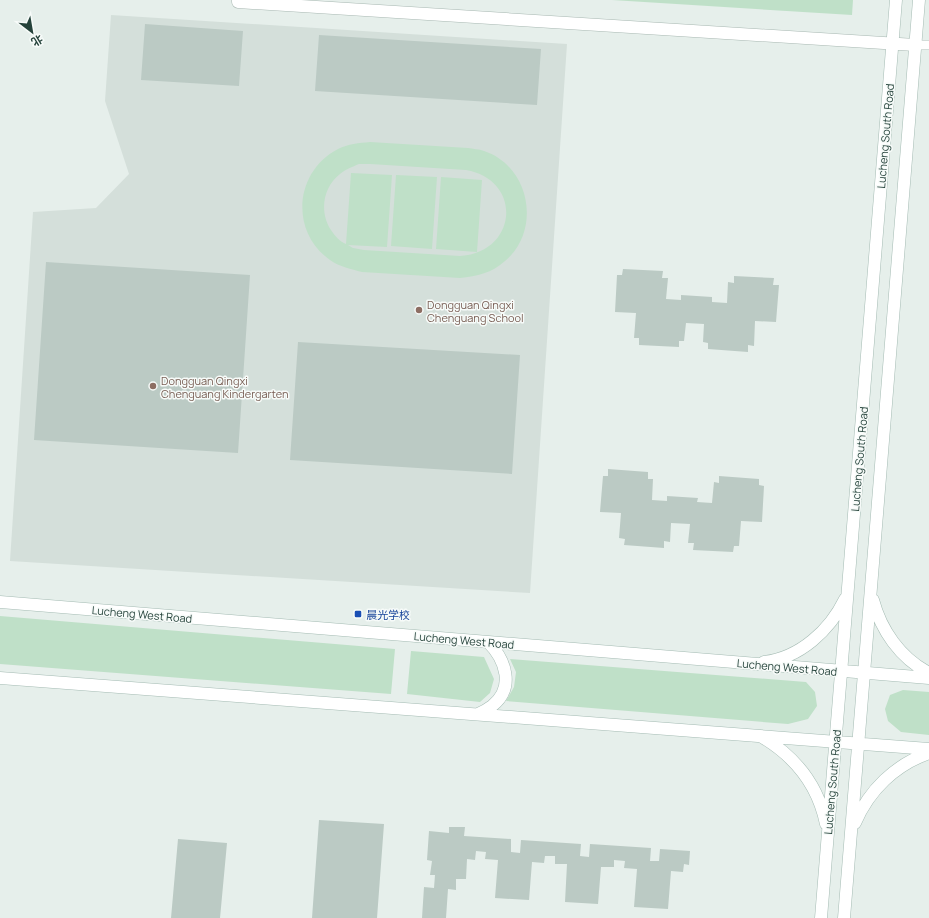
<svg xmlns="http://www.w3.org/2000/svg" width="929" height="918" font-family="Manrope,'Noto Sans SC',sans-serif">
<rect width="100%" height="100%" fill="#e6efeb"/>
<!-- built -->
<path fill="#d4dfda" d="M111 15 567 44 530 593 10 561 33 212 96 208 129 174 105 101Z"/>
<!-- green -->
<path fill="#bfe0c8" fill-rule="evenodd" d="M612 0H853L852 15Z
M370 142 468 148C473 149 479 149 484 151 530 166 542 230 505 261 492 273 477 276 460 278L362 272C351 269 340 267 330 260 290 232 294 172 338 149 348 144 359 143 370 142ZM359 164H370L466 170C523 180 518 252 460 256L364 250 353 248 348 245 387 247 392 175 351 173 346 244C340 242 335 236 331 230 319 212 323 187 340 174 346 169 352 167 359 164Z
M396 175 437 177 432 249 391 246Z
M441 177 482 180 477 252 436 249Z
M0 616 395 649 391 694 0 664Z
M411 651 484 657 494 679 490 693 480 702 407 694Z
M510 659 806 682 815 692 817 706 808 719 788 724 506 701 514 687 516 672Z
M903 690 929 692V735L901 732 888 721 885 709 890 695Z"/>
<!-- building -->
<path fill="#bbcac4" d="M145 24 243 31 239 86 141 80Z
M319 35 541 49 537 105 315 91Z
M46 262 250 275 238 453 34 440Z
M623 269 663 271 662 278H668L666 299 681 300V295L712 297V302L727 303 728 282 734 283V276L774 278 773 285H779L776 322 755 321 754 346 748 345V352L708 349V343L703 342 704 324 686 323 684 341H679V347L639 345V338H634L636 313 615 312 617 275H622Z
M298 342 520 355 512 474 290 460Z
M608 469 648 472V479H653L652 500 667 501V496L698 498 697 502 712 503 714 482 719 483V476L759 479V485L764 486 762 522 741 521 739 546H734L733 552 693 550 694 543H688L690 524 671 523 670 542 664 541V548L624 545 625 539 619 538 621 513 600 512 603 476H608Z
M319 820 384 824 377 918H312Z
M449 827H465L464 836 511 839V852L520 853 521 840 581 844 580 856 589 857 590 844 651 848 650 861H659L660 849 690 851 689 865 684 864 683 872 671 871 668 909 634 907 637 869 624 868 625 861 614 860V867H601L598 904 565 902 567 864H555V856H545L544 863 532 862 529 900 495 898 498 860 485 859 486 852 476 851 475 860 467 859 466 879H456V890L448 889 446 918H422L424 887 434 888 435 875H430L432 861 427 860 429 831 449 833Z
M178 839 227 843 220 918H171Z"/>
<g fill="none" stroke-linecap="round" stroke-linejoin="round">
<defs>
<path id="lane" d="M915 45H929"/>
<path id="street" d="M238 0V2L915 45"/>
<path id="secondary" d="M873 600C881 630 900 658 929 673
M0 602 929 678
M764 662C800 658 830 630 845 599
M0 678 929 749
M478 714C483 712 488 709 492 706 515 688 506 660 488 642
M762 737C794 756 818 785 826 824
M855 823C869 790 895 765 929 753
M821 918 896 0
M844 918 919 0"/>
</defs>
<!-- lane casing -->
<use href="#lane" stroke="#a8b8b2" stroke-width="10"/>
<!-- street casing -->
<use href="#street" stroke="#a8b8b2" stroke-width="13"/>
<!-- secondary casing -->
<use href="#secondary" stroke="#a4bbb3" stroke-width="13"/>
<!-- lane -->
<use href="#lane" stroke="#fff" stroke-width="9"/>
<!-- street -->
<use href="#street" stroke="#fff" stroke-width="12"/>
<!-- secondary -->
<use href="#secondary" stroke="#fff" stroke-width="12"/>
</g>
<!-- markers -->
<g fill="#8d6e63" stroke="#f7fbf9" stroke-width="1.5">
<circle cx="419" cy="310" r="4"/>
<circle cx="153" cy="386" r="4"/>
</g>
<rect fill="#1a4fb4" stroke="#f7fbf9" stroke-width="1.5" x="354" y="610" width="8" height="8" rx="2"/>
<g text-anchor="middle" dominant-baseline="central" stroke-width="3" stroke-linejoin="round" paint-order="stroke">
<!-- street labels -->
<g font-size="11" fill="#24423a" stroke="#f7fbf9">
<text transform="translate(885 136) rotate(-85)">Lucheng South Road</text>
<text transform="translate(859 459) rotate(-85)">Lucheng South Road</text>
<text transform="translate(142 614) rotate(5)">Lucheng West Road</text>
<text transform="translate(464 640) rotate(5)">Lucheng West Road</text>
<text transform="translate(787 667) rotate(5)">Lucheng West Road</text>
<text transform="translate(832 782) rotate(-85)">Lucheng South Road</text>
</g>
<!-- education labels -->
<g font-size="11" fill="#785e54" stroke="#f7fbf9" text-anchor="start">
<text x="427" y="304">Dongguan Qingxi<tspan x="427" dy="13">Chenguang School</tspan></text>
<text x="161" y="380">Dongguan Qingxi<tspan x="161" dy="13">Chenguang Kindergarten</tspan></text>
</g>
<!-- transit labels -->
<g font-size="11" fill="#164399" stroke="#f7fbf9" text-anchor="start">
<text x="366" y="614">晨光学校</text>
</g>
</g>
<!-- north arrow -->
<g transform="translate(32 32) rotate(149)" stroke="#f7fbf9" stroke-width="3" paint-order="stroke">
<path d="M0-3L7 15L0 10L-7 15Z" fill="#24423a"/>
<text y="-6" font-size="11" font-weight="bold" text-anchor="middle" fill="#24423a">北</text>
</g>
</svg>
